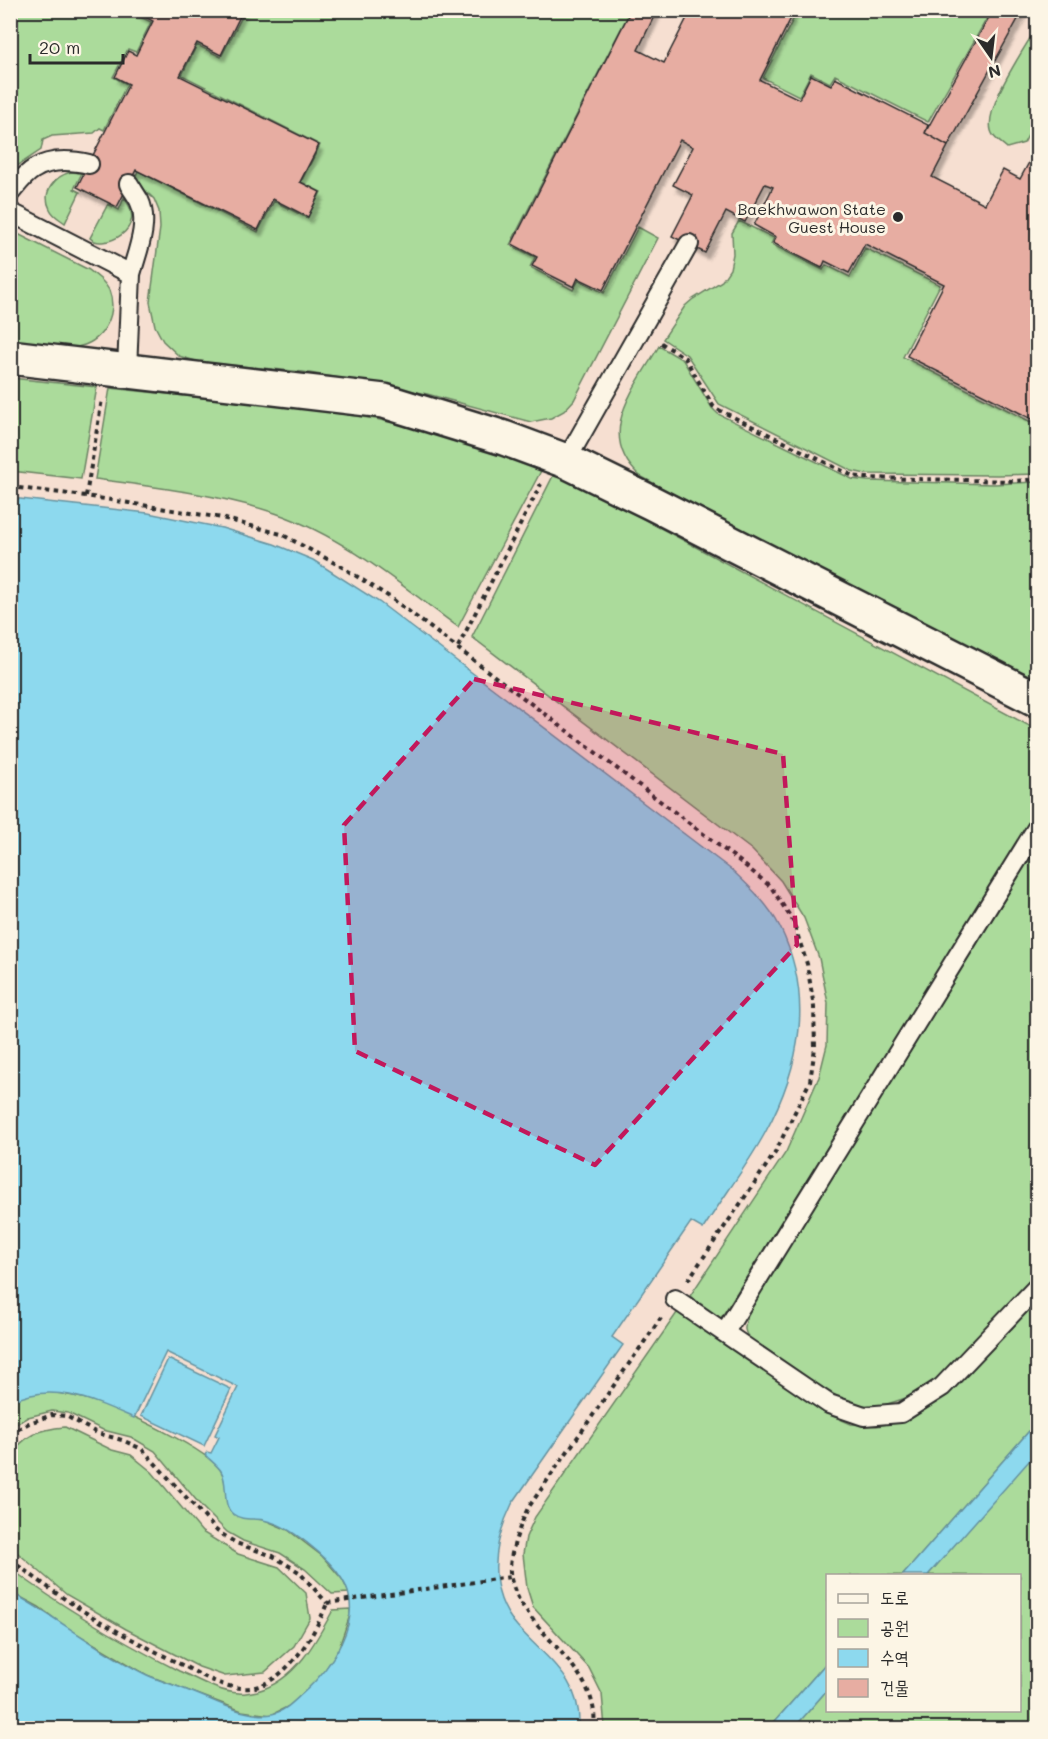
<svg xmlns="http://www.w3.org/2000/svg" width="1048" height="1739" font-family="Mali,'Poor Story',sans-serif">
<defs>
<filter id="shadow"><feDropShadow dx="3.5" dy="6" stdDeviation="1.5" flood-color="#0004"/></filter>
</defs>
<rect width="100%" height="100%" fill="#f6dfd1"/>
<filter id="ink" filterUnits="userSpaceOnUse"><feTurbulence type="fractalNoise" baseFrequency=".0167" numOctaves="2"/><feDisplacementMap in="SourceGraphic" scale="12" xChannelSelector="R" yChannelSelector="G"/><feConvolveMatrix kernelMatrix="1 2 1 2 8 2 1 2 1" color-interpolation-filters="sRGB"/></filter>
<g filter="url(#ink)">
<!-- green -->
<path fill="#abdb9b" stroke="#6b8363" stroke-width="1.5" d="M11 10 128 11 151 22 136 52 128 49 113 77 127 84 104 130 100 128 94 133 52 136 43 140 41 150 11 170Z
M798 10H991V11L928 122 835 75 830 83 811 73 799 96 763 78Z
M245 11H630L510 245 535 257 530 267 573 290 579 280 604 293 638 227 658 238 574 400 564 411 551 418 531 422 427 394 383 385 303 372 199 362 179 356 163 341 155 326 150 302 160 228 159 211 154 199 134 180 138 171 258 232 274 201 307 218 321 192 301 182 320 145 182 75 197 45 221 57Z
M1037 29V118L1024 143 1007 148C1003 144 996 140 993 135 979 114 1023 51 1035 30Z
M71 172 82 173 74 189 80 192 65 223C60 219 53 216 50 209 41 192 55 176 71 172Z
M124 198C150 230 102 251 90 238L108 204 119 210Z
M739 221 774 238 771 244 823 270 826 265 850 277 865 248 940 285 903 357 1037 425V474L998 475 866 474 852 471 719 404 687 355 663 339 685 306 693 299 722 281 730 269 733 254 732 233Z
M10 230 89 270C97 276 104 281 109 290 118 313 104 340 81 346 62 352 30 344 11 341Z
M659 346 683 360 712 408 718 414 852 479 867 481 994 484 1037 482V687L1027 683 640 476C594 434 635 388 659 346Z
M11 378 97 387 81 479 11 471Z
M110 388 307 409 376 419 431 432 509 456 542 469 458 627C401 585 343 536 275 513 217 494 156 487 95 479Z
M554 474 597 494 1037 730V812L721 1318 690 1296 786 1152 819 1077 827 1045 828 1003 819 958 804 918 781 881 752 850 472 637Z
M1037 847V1273L935 1382 909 1397 878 1407 864 1408 845 1401 756 1348C743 1332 742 1329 750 1309Z
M1037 1297V1422L903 1575 828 1576 827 1662 769 1728H605L602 1694 589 1668 533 1607 527 1588 523 1554 526 1537 535 1517 679 1310 824 1412 851 1424 877 1426 909 1420 944 1397Z
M48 1392C65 1394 81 1397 97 1402 123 1410 209 1450 221 1471 226 1479 226 1490 226 1499L256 1519 265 1520 288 1530 322 1556 342 1579 349 1593 332 1594 305 1569 280 1553 243 1541 227 1532 202 1507 155 1451 131 1437 103 1430 68 1413 52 1411 28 1417 11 1427V1402L25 1395Z
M65 1427 112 1450 131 1455 152 1472 202 1532 238 1554 279 1567 306 1593 310 1618 294 1646 265 1672 225 1676 199 1667 126 1629 67 1595 12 1548 11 1457C22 1435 41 1429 65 1427Z
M1037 1450V1728H794L827 1690 828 1710H1020V1576L928 1575Z
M10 1568C63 1608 120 1641 179 1671 197 1679 218 1692 239 1693 244 1694 252 1692 257 1691 295 1681 316 1642 333 1610L350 1609V1615L337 1653 318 1680 289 1706 271 1715 242 1711 147 1675 67 1628 39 1607 11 1592Z"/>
<!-- water -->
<path fill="#8dd9ee" stroke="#6693a0" stroke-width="1.5" d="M11 498 148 513 222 528 274 544 313 560 379 602 733 871C750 887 769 905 780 927 814 997 801 1066 765 1133 747 1166 723 1197 703 1229L691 1222 612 1337 623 1345 512 1504C493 1543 486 1591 517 1626 546 1659 582 1678 579 1728H11V1592C57 1617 99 1652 147 1675 160 1681 175 1685 189 1691 206 1697 223 1706 240 1711 248 1713 264 1716 272 1714 284 1712 293 1702 302 1694 330 1669 367 1618 342 1579 329 1558 289 1524 263 1520 253 1518 242 1521 233 1514 221 1505 229 1484 221 1471 218 1466 210 1460 205 1455L207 1452 211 1453 219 1437 215 1435 238 1387 166 1352 134 1418C94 1401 53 1381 11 1402Z
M168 1359 231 1389 204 1446 141 1416Z
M1037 1422V1450L1029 1461 928 1575H903Z
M827 1662V1690L794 1728H769Z"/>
<!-- building -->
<path fill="#e7ada2" stroke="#2b2b2b" stroke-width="1.5" filter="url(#shadow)" d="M132 10H243L221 55 197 43 180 76 319 145 300 182 320 192 308 217 273 199 258 230 136 170 117 207 77 187 129 84 115 77 128 51 136 55 153 21Z
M631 10H657L638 50 664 63 691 10H795L760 80 799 99 811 75 831 85 835 78 928 125 925 133 948 146 932 177 985 204 1003 170 1020 179 1032 157 1038 159V422L907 356 944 284 865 244 849 273 825 261 822 268 773 243 776 237 754 225 773 187 765 184 745 222 726 212 705 253 672 236 693 195 673 185 693 147 680 140 603 290 578 278 574 287 532 266 537 257 512 244Z
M993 10H1023L948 146 925 133Z"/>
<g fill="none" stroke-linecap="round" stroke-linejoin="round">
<defs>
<path id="service" d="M129 184C132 189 136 195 139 200 150 223 137 252 131 274
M10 193C17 185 25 174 34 169 50 159 71 160 89 164
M10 212 131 274 127 370
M566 461 689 244
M675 1299 829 1404 864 1416 901 1413 942 1387 1038 1286
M725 1332 1038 826"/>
<path id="minor" d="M10 357 384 401 504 438 566 461 652 503 1038 700"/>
</defs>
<!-- service casing -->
<use href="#service" stroke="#2b2b2b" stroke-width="22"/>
<!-- minor casing -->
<use href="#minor" stroke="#2b2b2b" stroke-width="38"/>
<!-- path -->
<path stroke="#2b2b2b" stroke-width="4" stroke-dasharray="4.5 4.5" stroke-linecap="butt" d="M661 343 685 358 713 406 719 410 853 476 866 478 1015 481 1038 479
M10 487 86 496 222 518 281 534 342 567 391 598 742 863 771 887 793 921 807 964 814 1007 815 1048 810 1081 775 1153 688 1280
M86 496 102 399
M458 647 541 484
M10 1434 29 1423 52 1415 66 1416 97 1433 122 1440 142 1449 217 1531 236 1543 273 1556 299 1572 327 1603
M10 1560C32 1575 52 1591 74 1605 107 1627 143 1645 178 1663 198 1673 219 1687 242 1688 281 1692 316 1634 327 1603
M327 1603 510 1577
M594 1728C601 1666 524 1634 511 1579 506 1561 520 1525 528 1508L661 1318"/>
<!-- service -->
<use href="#service" stroke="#fcf5e5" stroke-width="18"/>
<!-- minor -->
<use href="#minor" stroke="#fcf5e5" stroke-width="33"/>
</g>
</g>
<!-- marked area -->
<path fill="#c2185b" fill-opacity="0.2" stroke="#c2185b" stroke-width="4.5" stroke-dasharray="12 8" stroke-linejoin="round" d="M474 679 783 754 797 945 595 1165 355 1051 344 825Z"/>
<!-- markers -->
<circle fill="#2b2b2b" stroke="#fcf5e5" stroke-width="2" cx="898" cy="217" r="6"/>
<g text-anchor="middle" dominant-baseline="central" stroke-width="6" stroke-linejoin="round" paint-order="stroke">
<!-- poi labels -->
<g font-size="16" fill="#2b2b2b" stroke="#fcf5e5" text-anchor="end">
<text x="886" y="208">Baekhwawon State<tspan x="886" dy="18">Guest House</tspan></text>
</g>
</g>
<!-- margin -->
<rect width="1048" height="1739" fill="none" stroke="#fcf5e5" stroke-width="36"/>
<rect x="18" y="18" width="1012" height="1703" fill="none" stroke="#2b2b2b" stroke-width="2" filter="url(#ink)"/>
<!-- legend -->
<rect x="826" y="1574" width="195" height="138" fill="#fcf5e5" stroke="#a8a49b" stroke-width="1.5"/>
<rect x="838" y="1594" width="30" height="9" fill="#fcf5e5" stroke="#a8a49b" stroke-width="1.5"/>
<text x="880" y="1604" font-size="18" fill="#2b2b2b">도로</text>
<rect x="838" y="1619" width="30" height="18" fill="#abdb9b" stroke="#a8a49b" stroke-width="1.5"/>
<text x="880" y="1634" font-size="18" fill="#2b2b2b">공원</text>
<rect x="838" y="1649" width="30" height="18" fill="#8dd9ee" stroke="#a8a49b" stroke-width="1.5"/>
<text x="880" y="1664" font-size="18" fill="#2b2b2b">수역</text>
<rect x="838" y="1679" width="30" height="18" fill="#e7ada2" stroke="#a8a49b" stroke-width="1.5"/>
<text x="880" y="1694" font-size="18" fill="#2b2b2b">건물</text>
<!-- north arrow -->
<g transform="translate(991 57) rotate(166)" stroke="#fcf5e5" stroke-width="4.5" paint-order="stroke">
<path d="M0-4.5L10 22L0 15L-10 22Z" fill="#2b2b2b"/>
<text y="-9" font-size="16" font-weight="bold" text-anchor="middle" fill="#2b2b2b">N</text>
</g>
<!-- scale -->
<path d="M30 54v9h93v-9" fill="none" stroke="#2b2b2b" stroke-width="3"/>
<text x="39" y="54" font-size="18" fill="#2b2b2b" stroke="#fcf5e5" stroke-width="4.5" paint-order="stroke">20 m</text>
</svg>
